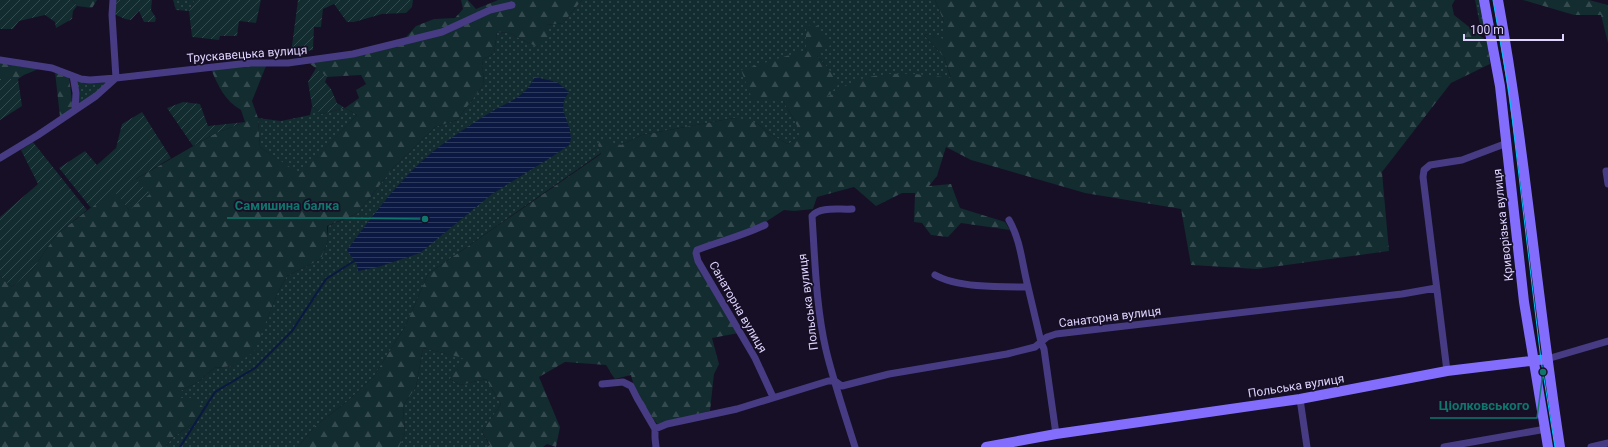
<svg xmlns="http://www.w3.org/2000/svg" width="1608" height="447" font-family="Roboto,sans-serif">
<defs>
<pattern id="grass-dots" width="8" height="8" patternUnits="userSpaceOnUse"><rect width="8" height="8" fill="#122c2f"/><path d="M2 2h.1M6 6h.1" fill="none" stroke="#344a4e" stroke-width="1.8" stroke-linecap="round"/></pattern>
<pattern id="forest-firs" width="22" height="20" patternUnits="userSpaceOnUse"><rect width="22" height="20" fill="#122c2f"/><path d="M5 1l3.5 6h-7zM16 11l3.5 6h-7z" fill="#344a4e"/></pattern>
<pattern id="garden-furrows" width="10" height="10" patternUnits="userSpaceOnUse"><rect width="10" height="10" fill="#122c2f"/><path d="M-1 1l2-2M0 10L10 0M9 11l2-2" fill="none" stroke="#344a4e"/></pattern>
<pattern id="water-rules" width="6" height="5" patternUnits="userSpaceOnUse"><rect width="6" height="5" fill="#0b1842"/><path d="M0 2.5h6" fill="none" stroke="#2e395e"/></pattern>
</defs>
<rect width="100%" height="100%" fill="#160f25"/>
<!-- grass -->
<path fill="url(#grass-dots)" d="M173 0H195L189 11 176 10Z
M582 0H935L944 22V40L926 34 924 35 944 57 951 79 857 81 826 98 828 68 817 56 806 29V49L783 101 795 121 802 136 788 144 770 134 758 124 734 118 642 135 621 145H598L601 153 428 274 406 325 374 376 349 400 315 426 298 447H166L171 439 192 424 180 398V391L198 382 214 368 233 366 267 319 278 292 287 276 321 259 328 240V226L358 213 393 168 435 127 457 120 484 84 482 60 494 53 497 32 509 33 537 47 547 25 563 23Z
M1475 0H1480L1484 24 1483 28 1480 25Z
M77 80 108 82 78 107Z
M312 106 321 114 345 108 357 115 300 175 260 147 258 118 281 121 310 115Z
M423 348 464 358 450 379 460 385 486 379 501 404 482 432 490 446 487 447H399L405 433 403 406 416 387Z"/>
<!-- forest -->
<path fill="url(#forest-firs)" d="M72 0H97L92 8 77 6Z
M461 0H468L476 9 498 0H582L563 23 547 25 550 35 537 47 509 33 497 32 494 53 482 60 484 84 457 120 435 127 393 168 358 213 327 226 328 240 321 259 287 276 278 292 254 352 233 366 214 368 198 382 180 391 181 398H194L207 411 192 424 171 439 166 447H0V276L12 287 33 269 56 235 89 209 115 191 129 210 136 179 216 133 245 122 241 110C225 101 218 86 211 69L244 66H266L252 101 258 118 260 147 300 174 357 115 345 108 359 98 356 90 366 84 361 75 327 77 309 63 399 45 416 26 434 19 455 18 463 9Z
M935 0H1455L1452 5 1454 15 1487 41 1490 64 1451 83 1382 172 1389 251 1257 269 1191 265 1181 209 1085 193 971 160 946 147 937 176 929 186 951 184 960 208 1005 222 1010 230 961 223 948 237 931 235 922 223 914 222 915 193H902L876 206 854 187 817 197 813 209 794 211 784 210 764 223 694 253 739 333 712 338 719 364 714 374 710 411 657 424 636 394 631 375 615 379 606 365 565 362 539 377 560 427 556 447 547 444 543 447H487L490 445 482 432 501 404 486 379 460 385 450 379 463 358 423 348 416 387 403 406 405 433 399 447H298L315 426 349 400 374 376 406 325 428 274 601 154 598 145 601 139 621 145 642 135 734 118 744 119 758 124 770 134 788 144 801 136 795 121 783 101H753L741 70 806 50V29L813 22 832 44 817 56 828 68 838 85 827 97C837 92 847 84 858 80 888 70 920 74 951 78L944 57 924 35 926 34 944 39V22Z
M1523 0H1589L1608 5V43L1601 15H1574Z
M0 62 41 68 24 75 18 79H0Z
M55 72 69 76 73 109 60 117Z"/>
<!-- garden -->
<path fill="url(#garden-furrows)" d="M0 0H72L77 6 73 11 72 19 56 28 55 22 45 15 19 21 13 29H0Z
M116 0H152L151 10 156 18 155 22H144L139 11 131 20 125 19 114 14Z
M195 0H261L256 23 239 21 237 36H220L219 40 192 37 189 11Z
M298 0H413L412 7 406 13 382 14 354 22H347L334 4 323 9 321 27H314L313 50 291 53Z
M316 68 327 77 325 82 331 89 337 103 345 108 321 114 312 106 308 82Z
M0 79H18L22 106 0 120Z
M183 102 200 104 208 126 245 122 216 133 193 146 167 108Z
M142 112 171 158 136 179 150 194 129 210 115 192 91 208 59 168 85 151 97 165 116 148 122 124Z
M33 142 87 210 56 235 33 269 12 287 0 276V217L38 184 21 150Z"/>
<!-- water -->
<path fill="url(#water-rules)" d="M535 77 557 82 569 92 564 100 563 110 570 130 571 139 569 145 553 156 492 194 420 253 378 267 358 271 357 265 347 250C374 214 400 178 435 150 452 137 473 123 491 112 510 101 524 98 535 77Z"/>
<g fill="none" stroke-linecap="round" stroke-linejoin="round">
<!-- stream -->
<path stroke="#0b1842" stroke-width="2" d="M180 447 215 392 255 368 292 331 326 279 354 261"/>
<!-- street -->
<path stroke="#473b83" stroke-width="7" d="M0 60 52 68 81 79 90 80 116 78 112 15 113 0
M73 76 76 93 75 110
M0 158 38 135 96 96 116 78 249 63H288L353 54 442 32 490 10 512 5
M1608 171H1606L1608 184
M852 209C840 210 820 206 812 216 815 260 816 307 826 350 834 383 845 415 855 447
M1009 220C1021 241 1022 264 1028 287
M765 225C743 236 720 241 697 250L696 253 698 261 755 358 773 397
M935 275C958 288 1001 287 1028 287L1041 342 1044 349 1056 434
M1547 359 1608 341
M1447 371 1423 177 1424 170 1430 165 1462 160 1507 143
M602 384 623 382 631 386 637 398 655 429
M1300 399 1307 447
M656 447 655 438V429L667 424 737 409 828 381H835L842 386 889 374 1007 354 1035 347 1047 337 1056 334 1402 294 1436 288
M1444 447 1546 429
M1591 447 1608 443"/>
<!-- secondary -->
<path stroke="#836dfc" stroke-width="10" d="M1484 0 1500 86 1524 302 1548 447
M1498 0C1525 148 1537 298 1560 447
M986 447 1056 434 1300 399 1447 371 1547 359"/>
<!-- tram -->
<path stroke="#05c2f9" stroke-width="1" d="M1493 0 1509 92 1541 360 1555 447"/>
</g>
<g text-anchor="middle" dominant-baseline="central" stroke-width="3.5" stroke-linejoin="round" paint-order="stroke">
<!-- street labels -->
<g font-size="12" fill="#ded4fe" stroke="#160f25">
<text transform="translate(247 54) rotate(-4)">Трускавецька вулиця</text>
<text transform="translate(1503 225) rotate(-96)">Криворізька вулиця</text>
<text transform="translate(808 302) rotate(-97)">Польська вулиця</text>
<text transform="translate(738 307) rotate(60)">Санаторна вулиця</text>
<text transform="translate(1110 317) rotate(-7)">Санаторна вулиця</text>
<text transform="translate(1296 386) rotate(-9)">Польська вулиця</text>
</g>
</g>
<!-- callouts -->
<path fill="none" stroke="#0f766e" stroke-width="1.5" d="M425 219L347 218H227M1543 372L1537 418H1430"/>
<g fill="#0f766e" stroke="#160f25" stroke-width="1.5">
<circle cx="425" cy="219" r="4"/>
<circle cx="1543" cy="372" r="4"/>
</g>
<g font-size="13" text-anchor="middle" font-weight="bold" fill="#0f766e" stroke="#160f25" stroke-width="3.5" stroke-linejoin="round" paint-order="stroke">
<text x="287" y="210">Самишина балка</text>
<text x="1484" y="410">Ціолковського</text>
</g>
<!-- scale -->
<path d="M1464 34v6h99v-6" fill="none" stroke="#ded4fe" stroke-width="2"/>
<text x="1470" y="34" font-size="12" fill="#ded4fe" stroke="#160f25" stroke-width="3" paint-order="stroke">100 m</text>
</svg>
